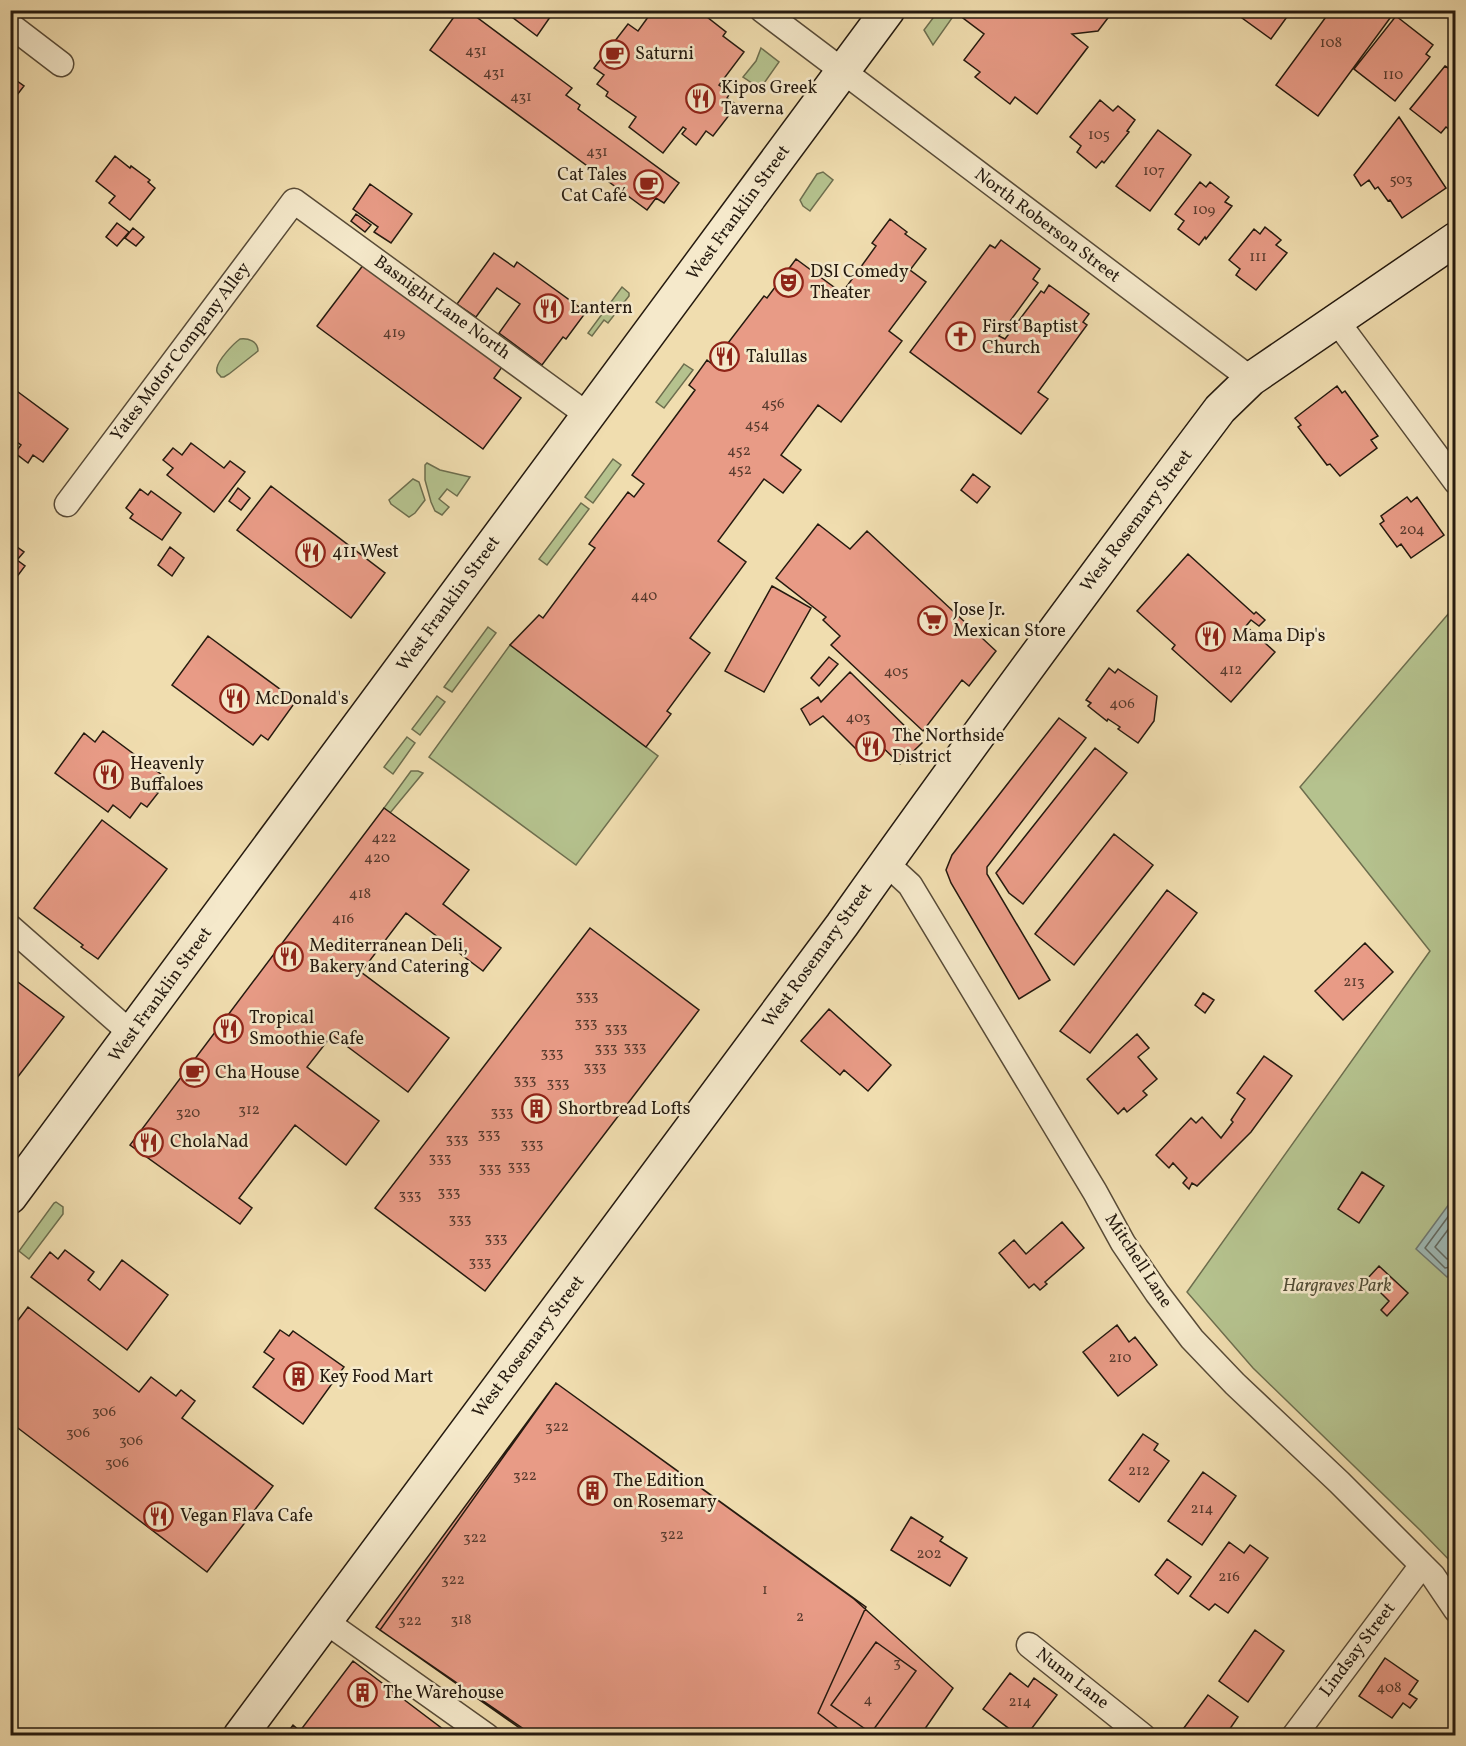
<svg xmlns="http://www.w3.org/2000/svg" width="1466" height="1746" font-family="Vollkorn,serif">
<rect width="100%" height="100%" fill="#f0ddaf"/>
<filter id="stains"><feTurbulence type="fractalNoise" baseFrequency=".00333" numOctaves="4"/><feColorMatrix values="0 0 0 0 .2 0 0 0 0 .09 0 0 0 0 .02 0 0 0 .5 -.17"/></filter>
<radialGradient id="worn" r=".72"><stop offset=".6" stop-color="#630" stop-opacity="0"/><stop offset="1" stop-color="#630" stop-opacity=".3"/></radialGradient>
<!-- green -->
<path fill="#b5c28e" stroke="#6d6e4e" stroke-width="1.5" d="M939 10 957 11 933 45 924 30Z
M761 48 779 62 762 86 758 87 743 77 756 61Z
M823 172 833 180 810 211 803 206 800 200 817 174Z
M622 287 629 293V296L608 323 604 320 592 336 588 333Z
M240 339C248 338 258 341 258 351L229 374 224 377H221C218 373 216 373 217 368 218 360 233 344 240 339Z
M684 364 693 370 664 408 656 402Z
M613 459 621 465 593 503 585 497Z
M427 463 440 470 470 477 457 496 447 489 439 499 449 507 442 515 435 511 431 502 425 480V465Z
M413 479 419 482 425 500 415 513 409 517 391 504 389 500Z
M581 503 589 509 547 565 539 559Z
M1455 606V1566L1421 1531 1253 1368 1187 1292 1430 951 1300 787Z
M488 627 496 633 452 692 444 687Z
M510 645 658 756 576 865 429 757Z
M437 696 445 702 420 735 412 729Z
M407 737 415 743 393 774 384 767Z
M411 771H418L423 773 390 813 384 808Z
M56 1202 63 1207V1214L29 1259 19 1251 54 1203Z"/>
<!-- water -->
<path fill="#9eb9b6" stroke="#6e7973" stroke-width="1.5" d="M1455 1196V1270L1447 1277 1416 1249Z"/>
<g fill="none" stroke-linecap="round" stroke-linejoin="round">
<!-- shore -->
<path stroke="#626a62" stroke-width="1.5" d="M1456 1206 1425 1248 1445 1268 1456 1266
M1456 1219 1435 1247 1447 1259 1456 1258"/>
</g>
<!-- building -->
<path fill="#e89b86" stroke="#251a0f" stroke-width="1.5" d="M459 10H467L572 88 566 95 580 105 578 109 679 183 664 203 656 198 647 210 430 50Z
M509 10H555L537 36 512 17 514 14Z
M648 10H698L726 32 723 36 744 52 719 85 730 93 727 98 737 105 713 136 706 131 696 145 682 134 686 129 683 127 663 153 629 127 636 117 606 96 608 92 597 84 604 75 594 68 628 24 638 31 651 13Z
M969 10H1114L1098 31 1072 34 1088 47 1037 114 1015 97 1010 104 975 77 980 72 964 60 984 34 963 18Z
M1231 10H1292L1271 39Z
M1331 10H1396L1318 116 1276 85Z
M1396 16 1433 45 1426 54 1430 57 1395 101 1354 69Z
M1445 66 1456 73 1455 134 1446 127 1441 133 1410 109Z
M10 76 24 86 10 104Z
M1100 100 1113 111 1118 106 1135 120 1127 131 1129 132 1104 163 1102 161 1096 168 1077 152 1081 146 1070 137Z
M1399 117 1446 188 1402 218 1390 200 1388 201 1378 187 1375 189 1369 180 1361 186 1354 175Z
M1158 130 1191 155 1150 211 1116 186Z
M115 156 130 168 131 166 150 180 148 182 155 188 130 220 109 203 115 196 96 181Z
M1200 182 1206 187 1210 182 1229 197 1225 202 1232 206 1206 239 1205 237 1199 245 1178 229 1184 221 1175 214Z
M370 184 412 214 391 243 374 232 378 227 353 209Z
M356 214 371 225 365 232 351 221Z
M890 219 907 232 905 234 926 249 910 270 926 282 889 331 902 341 841 422 818 405 781 455 801 470 783 493 764 479 718 541 746 562 690 638 710 653 667 711 671 714 646 747 510 645 539 615 543 618 595 548 589 544 628 492 634 497 644 484 632 475 695 390 689 385 707 360 712 364 764 296 767 298 796 259 842 293 876 246 872 243Z
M117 223 129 232 117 246 106 237Z
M1265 227 1281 240 1276 245 1287 253 1256 290 1236 275 1240 269 1229 260 1254 229 1260 234Z
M133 228 144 237 136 246 125 238Z
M1001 240 1040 269 1033 279 1038 283 999 336 1005 339 1041 291 1044 293 1049 285 1089 314 1083 322 1087 325 1038 392 1048 399 1021 434 910 352 990 245 995 248Z
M494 253 514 267 517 262 586 312 566 339 563 337 542 365 499 333 520 304 497 288 476 317 457 304Z
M367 260 505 363 494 378 521 398 483 449 318 327 317 326Z
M10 386 68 429 43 462 33 455 28 463 15 453 21 445 10 437Z
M1337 386 1342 393 1345 391 1378 436 1371 440 1377 448 1340 476 1330 464 1327 465 1298 427 1301 425 1295 418Z
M191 443 224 468 230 461 245 472 214 512 167 475 173 468 163 460 173 448 182 455Z
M973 474 990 487 977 503 961 490Z
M271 486 385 573 351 618 237 530Z
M238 488 250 498 241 510 229 501Z
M140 489 148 495 151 491 181 513 162 540 130 518 133 514 126 508Z
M1407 497 1411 502 1417 497 1444 535 1411 558 1401 544 1397 547 1380 524 1384 521 1381 516Z
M818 524 850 549 867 531 996 651 969 686 962 680 923 731 831 645 840 636 823 620 826 617 776 578Z
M10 542 24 552 17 560 25 566 10 586Z
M170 547 184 558 172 576 158 565Z
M1188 554 1254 614 1256 612 1265 620 1259 626 1251 620 1246 626 1275 652 1231 702 1172 649 1175 645 1137 611Z
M772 586 811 608 764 692 725 671Z
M208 636 296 701 268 740 261 735 253 745 172 685Z
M829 657 838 664 819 686 811 678Z
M1109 668 1115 673 1118 669 1157 696 1154 721 1138 743 1118 729 1120 727 1108 719 1107 721 1088 706 1091 703 1086 700Z
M850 672 922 743 900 764 876 741 862 755 823 716 810 725 801 709 818 697 821 702Z
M1059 718 1086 738 987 867V874L1050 980 1019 999 951 883 946 870 952 855Z
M103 731 162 775 152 789 158 793 147 807 141 803 130 818 113 805 108 812 55 773 84 733 95 742Z
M1095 748 1127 773 1023 904 1009 893 996 873Z
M384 808 469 870 443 904 501 948 483 971 406 913 361 972 449 1038 408 1092 332 1035 307 1067 379 1121 346 1165 295 1125 239 1198 252 1208 240 1224 130 1145Z
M102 820 167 869 98 959 81 947 83 945 34 908Z
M1114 834 1153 865 1074 965 1035 934Z
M1167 890 1197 913 1090 1053 1060 1031Z
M590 928 699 1010 485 1291 375 1208Z
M1365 943 1393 972 1343 1020 1315 991Z
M10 976 64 1017 10 1087Z
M1203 993 1214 1000 1205 1013 1195 1005Z
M829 1009 891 1065 868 1091 844 1070 840 1075 801 1041Z
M1137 1034 1149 1048 1138 1057 1157 1079 1143 1091 1147 1095 1127 1112 1124 1108 1118 1114 1087 1079Z
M1264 1056 1292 1076 1251 1132 1197 1186 1192 1183 1189 1189 1183 1183 1187 1178 1173 1163 1169 1168 1156 1155 1191 1118 1196 1123 1202 1117 1221 1138 1233 1122 1231 1120 1245 1099 1237 1093Z
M1362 1172 1384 1186 1359 1223 1338 1209Z
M1062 1222 1084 1248 1045 1282 1047 1284 1040 1290 1034 1284 1029 1288 999 1253 1014 1240 1026 1254Z
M65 1250 94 1272 88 1280 100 1290 122 1260 168 1295 127 1350 31 1277 50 1252 58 1259Z
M1379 1266 1408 1293 1387 1316 1381 1310 1389 1301 1367 1279Z
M28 1307 139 1392 151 1377 176 1396 181 1390 195 1401 182 1418 273 1486 207 1572 10 1422V1331Z
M1117 1325 1129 1342 1135 1337 1157 1365 1118 1396 1083 1352Z
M280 1330 289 1336 293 1331 344 1367 303 1424 253 1387 274 1359 264 1352Z
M556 1383 866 1607 818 1713 848 1736H531L376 1627Z
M556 1383 854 1599 953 1688 920 1736H534L380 1630Z
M1143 1434 1158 1444 1154 1450 1169 1461 1139 1502 1109 1480Z
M1203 1472 1236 1496 1202 1545 1168 1521Z
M911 1517 943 1537 940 1541 967 1558 950 1586 891 1550Z
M1229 1542 1244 1553 1250 1545 1268 1558 1228 1613 1215 1604 1209 1610 1190 1596Z
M1167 1559 1191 1577 1178 1594 1155 1575Z
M1255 1630 1284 1651 1248 1702 1219 1681Z
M876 1642 916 1671 871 1733 831 1705Z
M1385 1658 1418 1681 1409 1694 1417 1699 1410 1708 1403 1703 1392 1718 1359 1696Z
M353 1661 452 1736H285L293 1725 300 1731Z
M1010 1673 1028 1687 1034 1678 1057 1695 1026 1736H1019L983 1709Z
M1208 1695 1238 1717 1225 1736H1178Z"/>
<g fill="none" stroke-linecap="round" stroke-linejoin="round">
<defs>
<path id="street" d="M762 10 1251 379
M10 25 61 64
M1336 320 1456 482
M67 504 294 201 589 416
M886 863 910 885 1095 1192 1123 1243 1157 1293 1192 1339 1235 1384 1339 1482 1433 1576 1456 1610
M10 927 132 1034
M325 1621 487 1736
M1029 1645 1143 1736
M1294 1736 1422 1565"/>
<path id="secondary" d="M10 1197 888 10
M240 1736 842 925C965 751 1092 579 1220 409L1251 379 1456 239"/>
</defs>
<!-- street casing -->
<use href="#street" stroke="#584b37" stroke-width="27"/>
<!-- secondary casing -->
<use href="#secondary" stroke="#251a0f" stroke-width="36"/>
<!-- street -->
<use href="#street" stroke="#f5e9cb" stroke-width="24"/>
<!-- secondary -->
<use href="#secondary" stroke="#f5e9cb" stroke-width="33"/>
</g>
<!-- icons -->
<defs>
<symbol id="cafe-ring" viewBox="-11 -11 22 22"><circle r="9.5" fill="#f5e9cb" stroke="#8f2418" stroke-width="1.5"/><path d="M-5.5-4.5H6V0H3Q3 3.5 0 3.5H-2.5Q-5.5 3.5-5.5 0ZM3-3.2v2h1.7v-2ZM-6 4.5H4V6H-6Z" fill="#8f2418"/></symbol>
<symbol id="restaurant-ring" viewBox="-11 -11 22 22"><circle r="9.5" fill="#f5e9cb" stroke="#8f2418" stroke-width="1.5"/><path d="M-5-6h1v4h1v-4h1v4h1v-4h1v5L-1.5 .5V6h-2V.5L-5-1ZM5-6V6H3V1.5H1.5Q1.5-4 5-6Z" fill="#8f2418"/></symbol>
<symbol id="theatre-ring" viewBox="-11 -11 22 22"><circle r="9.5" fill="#f5e9cb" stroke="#8f2418" stroke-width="1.5"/><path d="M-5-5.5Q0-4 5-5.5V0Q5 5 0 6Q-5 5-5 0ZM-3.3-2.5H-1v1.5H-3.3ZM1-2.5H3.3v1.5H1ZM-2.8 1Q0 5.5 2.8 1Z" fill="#8f2418"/></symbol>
<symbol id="church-ring" viewBox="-11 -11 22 22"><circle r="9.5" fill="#f5e9cb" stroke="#8f2418" stroke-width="1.5"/><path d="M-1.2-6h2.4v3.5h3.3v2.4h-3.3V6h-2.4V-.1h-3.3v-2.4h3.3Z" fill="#8f2418"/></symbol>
<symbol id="supermarket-ring" viewBox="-11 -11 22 22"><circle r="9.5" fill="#f5e9cb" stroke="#8f2418" stroke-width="1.5"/><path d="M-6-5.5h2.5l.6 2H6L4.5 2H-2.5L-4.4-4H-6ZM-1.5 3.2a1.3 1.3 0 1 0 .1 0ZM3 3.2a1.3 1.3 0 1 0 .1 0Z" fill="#8f2418"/></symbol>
<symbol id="building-ring" viewBox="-11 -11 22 22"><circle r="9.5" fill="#f5e9cb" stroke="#8f2418" stroke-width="1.5"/><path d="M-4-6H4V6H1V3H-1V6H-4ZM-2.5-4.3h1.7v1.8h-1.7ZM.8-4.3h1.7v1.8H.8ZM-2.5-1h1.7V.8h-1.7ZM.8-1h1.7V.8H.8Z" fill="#8f2418"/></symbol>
</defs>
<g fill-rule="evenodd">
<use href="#cafe-ring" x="598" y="38" width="33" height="33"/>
<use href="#restaurant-ring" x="684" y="82" width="33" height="33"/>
<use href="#cafe-ring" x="632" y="168" width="33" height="33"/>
<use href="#theatre-ring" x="772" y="266" width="33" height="33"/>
<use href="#restaurant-ring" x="532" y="292" width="33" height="33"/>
<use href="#church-ring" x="944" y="320" width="33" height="33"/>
<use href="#restaurant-ring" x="708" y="340" width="33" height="33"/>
<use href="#restaurant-ring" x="294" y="536" width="33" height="33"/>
<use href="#supermarket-ring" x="916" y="604" width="33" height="33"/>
<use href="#restaurant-ring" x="1194" y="620" width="33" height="33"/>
<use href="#restaurant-ring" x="218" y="682" width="33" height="33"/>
<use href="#restaurant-ring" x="854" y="730" width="33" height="33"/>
<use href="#restaurant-ring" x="92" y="758" width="33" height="33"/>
<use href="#restaurant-ring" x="272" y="940" width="33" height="33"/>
<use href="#restaurant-ring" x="212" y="1012" width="33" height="33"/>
<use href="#cafe-ring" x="178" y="1056" width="33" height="33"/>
<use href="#building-ring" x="520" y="1092" width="33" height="33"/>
<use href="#restaurant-ring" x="132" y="1126" width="33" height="33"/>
<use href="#building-ring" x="282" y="1360" width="33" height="33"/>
<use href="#building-ring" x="576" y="1474" width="33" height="33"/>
<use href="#restaurant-ring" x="142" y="1500" width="33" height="33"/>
<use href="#building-ring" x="346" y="1676" width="33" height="33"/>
</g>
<g text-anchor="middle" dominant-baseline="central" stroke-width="5" stroke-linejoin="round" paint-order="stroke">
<!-- number labels -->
<g font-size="15" fill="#563a2d">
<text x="1331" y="43">108</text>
<text x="476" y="51">431</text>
<text x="494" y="73">431</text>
<text x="1393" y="75">110</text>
<text x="521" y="97">431</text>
<text x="1099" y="135">105</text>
<text x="597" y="152">431</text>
<text x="1154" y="171">107</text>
<text x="1401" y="180">503</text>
<text x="1204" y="210">109</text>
<text x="1258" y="257">111</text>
<text x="394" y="333">419</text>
<text x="773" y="404">456</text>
<text x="757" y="425">454</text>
<text x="739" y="451">452</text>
<text x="740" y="470">452</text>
<text x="1412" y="530">204</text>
<text x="644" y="596">440</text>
<text x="1231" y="670">412</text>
<text x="896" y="672">405</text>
<text x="1122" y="704">406</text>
<text x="858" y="718">403</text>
<text x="384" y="838">422</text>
<text x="377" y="858">420</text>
<text x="360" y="894">418</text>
<text x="343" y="919">416</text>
<text x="1354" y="982">213</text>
<text x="587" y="996">333</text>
<text x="586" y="1023">333</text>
<text x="616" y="1028">333</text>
<text x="635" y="1047">333</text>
<text x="606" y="1048">333</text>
<text x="552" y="1053">333</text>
<text x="595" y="1067">333</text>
<text x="525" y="1080">333</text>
<text x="558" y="1083">333</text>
<text x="249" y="1110">312</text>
<text x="502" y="1112">333</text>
<text x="188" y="1113">320</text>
<text x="489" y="1134">333</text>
<text x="457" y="1139">333</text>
<text x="532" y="1144">333</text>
<text x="440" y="1158">333</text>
<text x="519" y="1166">333</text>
<text x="490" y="1168">333</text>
<text x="449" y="1192">333</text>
<text x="410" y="1195">333</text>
<text x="460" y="1219">333</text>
<text x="496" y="1238">333</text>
<text x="480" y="1262">333</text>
<text x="1120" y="1358">210</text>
<text x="104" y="1412">306</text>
<text x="557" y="1427">322</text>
<text x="78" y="1433">306</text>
<text x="131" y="1441">306</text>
<text x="117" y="1463">306</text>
<text x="1139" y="1471">212</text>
<text x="525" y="1476">322</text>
<text x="1202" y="1509">214</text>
<text x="672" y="1535">322</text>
<text x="475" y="1538">322</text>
<text x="929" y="1554">202</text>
<text x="1229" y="1577">216</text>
<text x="453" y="1580">322</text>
<text x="765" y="1590">1</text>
<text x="800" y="1617">2</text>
<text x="461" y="1620">318</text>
<text x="410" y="1621">322</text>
<text x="897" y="1663">3</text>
<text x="1389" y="1688">408</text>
<text x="868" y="1700">4</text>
<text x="1020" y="1702">214</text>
</g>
<!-- poi labels -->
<g font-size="18" fill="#251a0f" stroke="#f5e9cb" text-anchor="start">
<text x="635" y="54">Saturni</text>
<text x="721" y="88">Kipos Greek<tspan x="721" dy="21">Taverna</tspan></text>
<text x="627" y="175" text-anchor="end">Cat Tales<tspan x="627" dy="21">Cat Café</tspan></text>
<text x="810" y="272">DSI Comedy<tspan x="810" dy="21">Theater</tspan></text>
<text x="570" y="308">Lantern</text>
<text x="982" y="327">First Baptist<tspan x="982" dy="21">Church</tspan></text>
<text x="746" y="357">Talullas</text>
<text x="332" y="552">411 West</text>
<text x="953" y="610">Jose Jr.<tspan x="953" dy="21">Mexican Store</tspan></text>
<text x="1232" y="636">Mama Dip's</text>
<text x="255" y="699">McDonald's</text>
<text x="892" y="736">The Northside<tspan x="892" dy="21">District</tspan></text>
<text x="130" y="764">Heavenly<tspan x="130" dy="21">Buffaloes</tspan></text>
<text x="309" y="946">Mediterranean Deli,<tspan x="309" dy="21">Bakery and Catering</tspan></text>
<text x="249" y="1018">Tropical<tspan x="249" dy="21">Smoothie Cafe</tspan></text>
<text x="215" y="1073">Cha House</text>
<text x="558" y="1109">Shortbread Lofts</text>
<text x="170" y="1142">CholaNad</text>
<text x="319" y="1377">Key Food Mart</text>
<text x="613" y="1481">The Edition<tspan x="613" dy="21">on Rosemary</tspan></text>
<text x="180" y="1516">Vegan Flava Cafe</text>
<text x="383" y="1693">The Warehouse</text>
</g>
<!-- street labels -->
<g font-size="18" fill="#251a0f" stroke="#f5e9cb">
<text transform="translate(739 213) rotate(-54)">West Franklin Street</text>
<text transform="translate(1047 226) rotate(37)">North Roberson Street</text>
<text transform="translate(442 308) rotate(36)">Basnight Lane North</text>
<text transform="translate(181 352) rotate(-53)">Yates Motor Company Alley</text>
<text transform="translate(1137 521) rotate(-53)">West Rosemary Street</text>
<text transform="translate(449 604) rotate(-54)">West Franklin Street</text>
<text transform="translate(818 956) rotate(-54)">West Rosemary Street</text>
<text transform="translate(161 995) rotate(-54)">West Franklin Street</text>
<text transform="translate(1138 1261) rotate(57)">Mitchell Lane</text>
<text transform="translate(529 1347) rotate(-53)">West Rosemary Street</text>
<text transform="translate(1358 1650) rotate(-53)">Lindsay Street</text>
<text transform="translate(1072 1679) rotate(38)">Nunn Lane</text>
</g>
<!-- park labels -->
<g font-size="18" font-style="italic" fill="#504c35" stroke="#f5e9cb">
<text x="1337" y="1286">Hargraves Park</text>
</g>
</g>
<!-- margin -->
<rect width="1466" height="1746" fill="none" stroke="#f0ddaf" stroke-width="36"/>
<rect x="12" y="12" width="1442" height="1722" fill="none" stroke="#251a0f" stroke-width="3"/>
<rect x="18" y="18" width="1430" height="1710" fill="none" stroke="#251a0f" stroke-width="1.5"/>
<rect width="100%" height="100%" filter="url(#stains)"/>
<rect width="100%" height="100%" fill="url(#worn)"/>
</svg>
